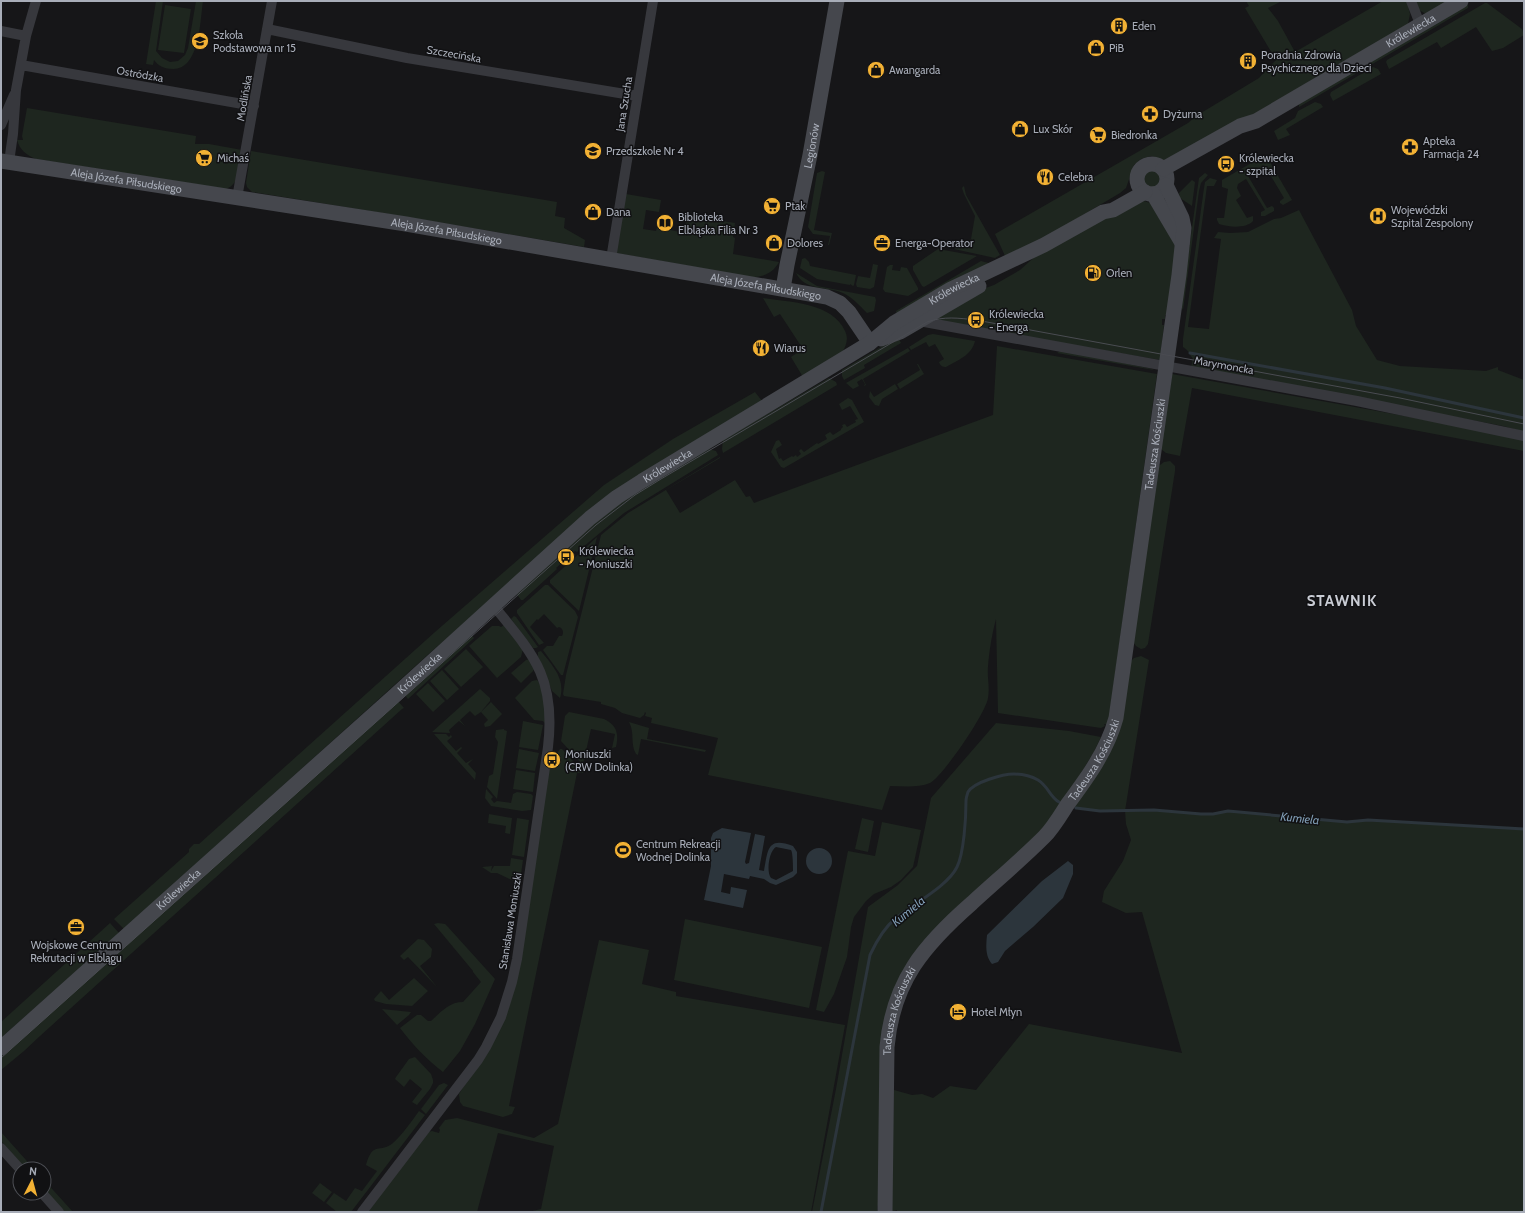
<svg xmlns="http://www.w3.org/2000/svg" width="1525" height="1213" font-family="Cabin,sans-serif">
<rect width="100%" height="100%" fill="#161618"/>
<!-- green -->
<path fill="#1e261f" d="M156 1H163L156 51 162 58 170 62 178 61 185 55 188 48 196 1H203C200 21 200 69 173 69 165 69 158 66 154 60L153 65 146 64Z
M1246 1H1282L1268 8 1278 21 1295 52 1383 1H1407L1410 14 1408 24 1218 135 1164 160 1151 156 1141 159 1134 165 1126 188 1120 193 997 266 897 315 896 311 981 261 996 265 1006 258 995 234 1188 123 1196 116 1259 78 1276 60 1245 8 1249 6Z
M1416 1H1450L1426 14 1419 10Z
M1468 2V8L1299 107V101Z
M1485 3H1487L1522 29 1524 35 1503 48 1492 51 1476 27 1441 48 1437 42 1389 69 1386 62 1387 60Z
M165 5 191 9 184 53 158 50Z
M1373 67 1378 69 1381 74 1333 101 1330 95 1331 92Z
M1315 102 1321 104 1323 107 1286 129 1290 135 1278 140 1274 131 1295 118 1298 111Z
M27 108 196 136 195 144H209L242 150C240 162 241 184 226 189L36 159C26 155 20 150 17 140H23L22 136Z
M251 151 557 202 555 216 565 218 564 228 585 240 584 247 413 218 252 192 247 187 246 183Z
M1267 157 1292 200 1283 205 1280 203V201L1284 198 1265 166 1248 176 1267 208 1272 206 1274 208V211L1265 216H1261V212L1265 210 1246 179 1238 184 1237 188 1241 196 1236 200 1247 218 1253 216V221C1246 229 1228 227 1219 224L1217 220V218H1224L1228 189 1222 187V180L1260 158Z
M822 171 825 172 814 230 832 233 829 245H828L830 236 813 234 808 227 817 173Z
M1144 179a8 8 0 1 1 16 0a8 8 0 1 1-16 0Z
M1205 173 1208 175 1201 183 1199 191 1183 310 1181 306 1199 178Z
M1210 178 1217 180 1214 186H1207L1188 327 1209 329 1221 239 1214 238 1218 232 1230 233 1248 232 1274 219 1281 218 1299 210 1352 310 1356 326 1377 360 1400 366 1486 371 1498 367V370L1524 380V432L1503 426 1191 367 1193 359 1187 350 1183 347V339L1204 188 1205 182Z
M1192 180 1195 182 1192 206 1180 198 1179 193Z
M964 186 966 195 1000 255 995 258 954 249 971 239 975 216 964 194 962 188Z
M626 194 661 200 659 212 646 210 643 229 656 231 657 227 684 233 687 215 735 223 733 237 735 238 733 254 779 262C773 273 764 277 751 277L616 253Z
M1144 201 1150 203 1176 246 1169 315H1165V319H1162V325H1164L1160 360 933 321 975 292 994 285 1020 270 1039 253 1130 205Z
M938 249 977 256 924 287 922 286 913 270V266Z
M805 258 809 262 810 266 856 275 854 285 853 286 850 284V285L817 279 800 268 802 259Z
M873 264 878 265 874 287 870 289 857 287 856 284 858 276 870 278Z
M890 265H893L892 270 900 271 901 267 907 268 918 288V290L908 296 885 292 883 289 887 267Z
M796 273 817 286 875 297 876 300 874 311 867 313C859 305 852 297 843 293 826 286 805 291 796 273Z
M763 298C790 302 833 303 845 331 849 339 846 347 841 354L803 377 791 357 803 349 780 314 774 317Z
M933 334 975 341C972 355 958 360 946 367 943 367 940 366 939 362L944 359 935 344 929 347 926 342 911 350 909 347 928 335Z
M898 337 901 343 864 365 865 368 844 380 842 376V370Z
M997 346 1157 374 1108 725 1104 724 1105 726 1101 728 998 713 996 619C992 634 989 652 988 667 987 677 990 688 988 698 986 713 943 776 930 783 918 788 903 786 890 786L882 810 708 775 718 738 651 723 652 718 645 716 646 713 645 712 644 715 640 718 622 713 615 708 601 704V702L564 696 563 694 566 675 601 535 628 513 720 457V458L666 490 680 513 735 480 746 497 750 496 754 503 993 415Z
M908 348 910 351 863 379 866 385 864 386 865 384 862 379 857 382 859 386 853 389 846 383Z
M1062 350 1152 369 1154 370 1057 353Z
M917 364H918L924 374 900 389 897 384 920 370Z
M1172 374 1466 427 1524 440V451L1192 388 1180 456 1166 453 1161 449Z
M829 378 836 382 837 385 723 453 722 449 723 440Z
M895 384 898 389 882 399 879 406 875 405 869 397 870 391 874 397Z
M755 392 762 401 638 476 432 651 124 929 114 919 189 852V849L194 844H199L435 632 604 485 673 439Z
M848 398 852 400 864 422 784 468 781 467 771 452 776 441 779 440 782 445 776 449 779 459 781 458 783 461 792 456 793 457 796 455 797 457 801 454 799 451 801 449 804 452 817 443 818 444 827 439 825 435 830 432 833 435 841 430V429L843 427 842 425 845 424 847 427 856 422 855 420 858 419 850 406 842 410 839 404Z
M709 449 716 451 718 455 624 513 577 552 575 551 556 568 557 569 523 600H521L516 593C550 563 583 530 620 503 648 483 679 466 709 449Z
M1170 461 1175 466V471L1148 644 1145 648 1141 649 1136 646 1133 642 1156 468 1164 462Z
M597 537 579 611 550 583V580Z
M545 585H548L575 611 578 617 563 675H561L543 650 547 646H553L559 636H562C564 633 563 628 559 627L557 628 544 614 538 620 537 619 530 627 544 643 539 645 517 613V610Z
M514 616 516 617 538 647 536 648H533L511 619Z
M504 625 523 649 521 657 497 678 469 646 492 626H499L501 627Z
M470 634 474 638 408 699 404 694Z
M466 649 483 667 461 687 444 669Z
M541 651C552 665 566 679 560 698L552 691 538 657V652Z
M1141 656 1149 660 1125 811 1154 810 1201 814H1213L1228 811 1347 822 1368 820 1524 829V1212H897V1210L890 1212 894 1090 912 1095 922 1094 933 1098 950 1086 976 1090 1029 1024 1182 1053 1142 912 1126 913 1102 902 1104 891 1123 861 1131 840 1126 824 1125 811H1100L1072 807 1092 779 1129 663 1134 658Z
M529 659 534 669 533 671 521 683 511 673 526 660Z
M442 670 459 689 447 700 430 681Z
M537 680 538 681 543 690 546 725 543 721 534 720 515 698 532 681Z
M428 683 445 701 433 712 416 694Z
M480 689 490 698V701L481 712 475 716 470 711 460 720 465 726 459 721 449 730 450 733 432 732Z
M397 700 404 708 402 709 40 1036 24 1051 1 1070V1056Z
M491 702 502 714 490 726 485 727 484 724 488 720 481 712Z
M569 712 604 719C617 725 619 734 616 747L612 748 615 734 591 729 583 764 581 763 561 741 565 716Z
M523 721 543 725 538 750 519 747Z
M629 722 649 728 647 739 706 750 705 752 641 739 638 755 636 754C630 744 635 733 629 722Z
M996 723 1069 731 1101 737 1094 752 1055 815 901 976 880 1191 877 1212H812L836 1089 868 907 898 885 917 866 931 798Z
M504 729V730L507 731 497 799 487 787 489 776 493 774 498 742 495 737 496 730Z
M434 734H446L449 737 451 735 452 737 447 741 456 751 461 747 462 748 457 753 466 763 473 759 468 764 476 773 475 780Z
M519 749 539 753 535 771 516 768Z
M560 749H562L584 773H577L509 1106 515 1107 512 1114 503 1117 463 1106 460 1102 459 1094 503 1022 550 765H555L556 755Z
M516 770 535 773 533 792 513 789Z
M486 789 493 797 491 799 494 803 497 801 511 803 513 794 517 792 531 794 533 796 531 810 522 811 491 806 485 798Z
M489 814 512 818 510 834 505 833 506 826 488 823Z
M517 818 529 820 524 857 512 855Z
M862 818 874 821 868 852 855 849Z
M882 822 921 830 913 867 901 880 891 887 874 894 866 901 854 917 851 927 847 957 834 994 824 1012 816 1010 848 851 875 856Z
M511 858 523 860 518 895 516 894 518 883 497 873H491L482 867 492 866 491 871 494 866H510Z
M685 919 822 947 809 1008 674 980Z
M110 923 119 933 1 1038V1022Z
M438 923 445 924 448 927 495 979 475 1024 460 1051 443 1072C426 1059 413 1045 400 1028L417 1015H421L428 1021H431C441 1012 449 1002 463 1002L481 982 473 972V971L434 924Z
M418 939 424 940 432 949 431 957 420 966 437 987 408 957 404 960 400 956Z
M599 940 649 950 642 984 676 992V996L845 1025 811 1212H528L541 1209 554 1146 498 1133 477 1212H367L428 1132 432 1131 439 1133 440 1130 439 1128 445 1120 457 1118 534 1138 558 1124Z
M414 978 428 991 412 1006 386 1004 375 1001 374 999 381 991 389 1000Z
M382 1009 411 1012 409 1015 397 1025Z
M415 1057 431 1074 433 1080V1083L430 1089 417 1105 412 1102 422 1089 410 1079 404 1087 395 1079 396 1077 409 1059Z
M444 1083 448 1085 426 1114 421 1109 439 1085Z
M419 1111 425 1115 351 1212H337L326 1203 334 1193 346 1201 355 1188 362 1191 377 1171 366 1165C373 1140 380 1154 393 1143 403 1134 411 1122 419 1111Z
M1 1132 34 1169H26L1 1141Z
M44 1180 73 1212H65L44 1189Z
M320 1183 332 1192 324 1202 312 1193Z"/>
<!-- water -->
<path fill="#2c353c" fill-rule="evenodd" d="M722 828 751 833 745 862 746 864 749 863 755 834 765 836 759 870 764 871C768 850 767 836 793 846L797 852V873L793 877 776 885 770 883 764 879 750 876 749 879 724 874 721 892 730 894 731 887 747 890 743 908 704 900 711 866V838L713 833ZM776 847 791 850C793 853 793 867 793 871L776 880 771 878C766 872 769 851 776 847Z
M806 861a13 13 0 1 1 26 0a13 13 0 1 1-26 0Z
M1068 861 1073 865V874L1063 898 1033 927 1005 951 998 962 992 964C985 956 986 945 987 935L1042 881Z"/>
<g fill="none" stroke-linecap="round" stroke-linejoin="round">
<!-- stream -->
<path stroke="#2c353c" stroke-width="3" d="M1190 353 1385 388 1524 418
M1076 808 1100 811 1154 810 1201 814H1213L1228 811 1347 822 1368 820 1524 829
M821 1212 870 955C876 942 885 927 896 918 913 904 948 886 957 867 964 853 966 817 966 801 966 798 967 795 968 792 974 782 1003 774 1014 774 1022 774 1031 776 1038 780 1048 786 1050 797 1059 802"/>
<!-- street -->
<path stroke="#37383d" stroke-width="10" d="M1411 1 1420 24
M267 29 407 58 637 96
M1 31 26 36
M21 65 254 106
M1 125 14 95
M9 162 13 134 16 90 26 36 36 1
M237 198 272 1
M611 259 653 1
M919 321 1357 401 1524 436
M1 1148 20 1169
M42 1193 59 1212
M362 1212 478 1060 486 1047 501 1017 512 982 517 959 548 747C556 678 534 655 493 605"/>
<!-- secondary -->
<g stroke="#45474d" stroke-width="15">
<path id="s1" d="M1 161 406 224 827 297 840 303 849 312 870 343"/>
<circle cx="1152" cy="179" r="15"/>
<path id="s2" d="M1163 169 1240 126 1256 121 1461 1"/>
<path d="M1153 194 1182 243"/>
<path id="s3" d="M783 289 787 265 810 155 837 1"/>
<path d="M881 339 900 332 979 286"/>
<path id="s4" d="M1 1048 394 696 590 518 617 497 642 481 870 343 894 323 951 289 1044 245 1103 212 1113 210 1145 192"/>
<path id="s5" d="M885 1212 887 1047C893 981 924 945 972 903 996 881 1021 860 1044 837 1053 828 1060 816 1067 805 1087 778 1107 751 1116 718L1179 275 1184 228 1182 218 1166 185"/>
</g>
<!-- tram -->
<path stroke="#4a4c52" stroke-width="1" d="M1 1058 596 525 635 495 661 479 927 322C944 316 958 318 976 320L1400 398 1524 424"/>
</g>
<!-- icons -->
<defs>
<symbol id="building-disc" viewBox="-11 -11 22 22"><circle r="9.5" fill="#f2b134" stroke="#111113"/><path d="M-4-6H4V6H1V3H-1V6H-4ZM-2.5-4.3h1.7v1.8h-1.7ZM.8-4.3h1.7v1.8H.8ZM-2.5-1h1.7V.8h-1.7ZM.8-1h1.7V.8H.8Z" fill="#111"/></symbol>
<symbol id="school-disc" viewBox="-11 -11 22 22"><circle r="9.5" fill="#f2b134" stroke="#111113"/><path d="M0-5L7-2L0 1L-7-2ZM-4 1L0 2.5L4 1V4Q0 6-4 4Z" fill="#111"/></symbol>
<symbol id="shop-disc" viewBox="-11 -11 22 22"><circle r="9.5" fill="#f2b134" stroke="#111113"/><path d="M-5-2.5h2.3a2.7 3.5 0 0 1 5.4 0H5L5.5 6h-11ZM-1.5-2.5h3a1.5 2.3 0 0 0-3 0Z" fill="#111"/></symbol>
<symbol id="pharmacy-disc" viewBox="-11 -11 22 22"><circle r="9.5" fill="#f2b134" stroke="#111113"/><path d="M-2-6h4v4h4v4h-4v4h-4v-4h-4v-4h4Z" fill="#111"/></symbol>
<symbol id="supermarket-disc" viewBox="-11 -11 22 22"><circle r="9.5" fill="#f2b134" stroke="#111113"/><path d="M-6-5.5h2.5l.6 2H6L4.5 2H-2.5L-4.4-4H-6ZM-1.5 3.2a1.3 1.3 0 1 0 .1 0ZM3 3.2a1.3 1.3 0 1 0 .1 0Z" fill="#111"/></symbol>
<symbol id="bus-disc" viewBox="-11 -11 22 22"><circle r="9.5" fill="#f2b134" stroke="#111113"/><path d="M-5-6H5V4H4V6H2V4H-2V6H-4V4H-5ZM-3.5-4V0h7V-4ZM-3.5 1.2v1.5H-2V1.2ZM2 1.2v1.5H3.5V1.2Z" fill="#111"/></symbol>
<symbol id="restaurant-disc" viewBox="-11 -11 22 22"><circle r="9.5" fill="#f2b134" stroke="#111113"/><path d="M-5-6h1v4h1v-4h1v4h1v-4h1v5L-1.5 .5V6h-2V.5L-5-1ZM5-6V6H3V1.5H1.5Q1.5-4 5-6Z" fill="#111"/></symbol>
<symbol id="hospital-disc" viewBox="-11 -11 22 22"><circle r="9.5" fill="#f2b134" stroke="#111113"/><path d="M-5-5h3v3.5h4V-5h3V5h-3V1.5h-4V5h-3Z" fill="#111"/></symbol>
<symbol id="library-disc" viewBox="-11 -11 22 22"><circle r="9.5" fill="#f2b134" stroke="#111113"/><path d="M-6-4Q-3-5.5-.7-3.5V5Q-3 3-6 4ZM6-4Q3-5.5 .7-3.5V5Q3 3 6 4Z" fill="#111"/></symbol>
<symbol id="office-disc" viewBox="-11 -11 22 22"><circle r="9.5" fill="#f2b134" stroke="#111113"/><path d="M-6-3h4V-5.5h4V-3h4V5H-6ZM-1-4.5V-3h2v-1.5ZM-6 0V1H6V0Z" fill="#111"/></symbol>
<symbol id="fuel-disc" viewBox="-11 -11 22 22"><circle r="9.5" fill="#f2b134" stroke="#111113"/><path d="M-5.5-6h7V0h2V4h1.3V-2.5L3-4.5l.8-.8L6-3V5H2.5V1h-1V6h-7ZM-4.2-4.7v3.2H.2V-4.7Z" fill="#111"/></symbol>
<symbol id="stadium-disc" viewBox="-11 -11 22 22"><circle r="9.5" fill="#f2b134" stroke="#111113"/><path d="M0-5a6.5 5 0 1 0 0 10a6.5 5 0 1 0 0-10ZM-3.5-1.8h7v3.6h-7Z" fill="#111"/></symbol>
<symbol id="hotel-disc" viewBox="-11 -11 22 22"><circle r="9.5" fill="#f2b134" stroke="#111113"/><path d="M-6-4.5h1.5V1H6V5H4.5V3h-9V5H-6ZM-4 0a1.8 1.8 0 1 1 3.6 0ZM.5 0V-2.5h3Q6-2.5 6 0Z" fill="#111"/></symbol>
</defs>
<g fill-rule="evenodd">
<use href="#building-disc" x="1109" y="16" width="20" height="20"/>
<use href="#school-disc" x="190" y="31" width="20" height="20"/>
<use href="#shop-disc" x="1086" y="38" width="20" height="20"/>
<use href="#building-disc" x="1238" y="51" width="20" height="20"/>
<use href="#shop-disc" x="866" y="60" width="20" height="20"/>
<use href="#pharmacy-disc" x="1140" y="104" width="20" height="20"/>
<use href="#shop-disc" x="1010" y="119" width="20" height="20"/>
<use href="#supermarket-disc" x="1088" y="125" width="20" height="20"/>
<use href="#pharmacy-disc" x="1400" y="137" width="20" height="20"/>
<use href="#school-disc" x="583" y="141" width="20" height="20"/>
<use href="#supermarket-disc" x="194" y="148" width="20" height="20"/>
<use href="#bus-disc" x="1216" y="154" width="20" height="20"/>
<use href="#restaurant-disc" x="1035" y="167" width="20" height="20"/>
<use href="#supermarket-disc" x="762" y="196" width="20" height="20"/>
<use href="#shop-disc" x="583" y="202" width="20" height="20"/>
<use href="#hospital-disc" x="1368" y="206" width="20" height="20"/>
<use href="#library-disc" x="655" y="213" width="20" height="20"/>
<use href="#shop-disc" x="764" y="233" width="20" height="20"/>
<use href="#office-disc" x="872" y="233" width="20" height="20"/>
<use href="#fuel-disc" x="1083" y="263" width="20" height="20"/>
<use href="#bus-disc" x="966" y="310" width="20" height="20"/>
<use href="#restaurant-disc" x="751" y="338" width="20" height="20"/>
<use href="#bus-disc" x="556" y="547" width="20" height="20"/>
<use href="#bus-disc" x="542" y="750" width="20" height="20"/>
<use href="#stadium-disc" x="613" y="840" width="20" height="20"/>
<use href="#office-disc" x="66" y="917" width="20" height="20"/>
<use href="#hotel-disc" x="948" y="1002" width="20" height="20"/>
</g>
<g text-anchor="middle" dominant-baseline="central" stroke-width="3" stroke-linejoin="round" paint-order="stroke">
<!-- poi labels -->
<g font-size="11" fill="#a8adb8" stroke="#111113" text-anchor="start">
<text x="1132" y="26">Eden</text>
<text x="213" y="35">Szkoła<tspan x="213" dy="13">Podstawowa nr 15</tspan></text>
<text x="1109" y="48">PiB</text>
<text x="1261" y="55">Poradnia Zdrowia<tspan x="1261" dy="13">Psychicznego dla Dzieci</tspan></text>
<text x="889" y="70">Awangarda</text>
<text x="1163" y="114">Dyżurna</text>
<text x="1033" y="129">Lux Skór</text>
<text x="1111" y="135">Biedronka</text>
<text x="1423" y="141">Apteka<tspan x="1423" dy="13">Farmacja 24</tspan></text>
<text x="606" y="151">Przedszkole Nr 4</text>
<text x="217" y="158">Michaś</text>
<text x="1239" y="158">Królewiecka<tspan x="1239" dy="13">- szpital</tspan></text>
<text x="1058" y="177">Celebra</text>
<text x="785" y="206">Ptak</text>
<text x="1391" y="210">Wojewódzki<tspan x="1391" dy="13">Szpital Zespolony</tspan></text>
<text x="606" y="212">Dana</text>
<text x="678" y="217">Biblioteka<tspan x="678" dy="13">Elbląska Filia Nr 3</tspan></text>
<text x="787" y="243">Dolores</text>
<text x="895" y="243">Energa-Operator</text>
<text x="1106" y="273">Orlen</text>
<text x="989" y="314">Królewiecka<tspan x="989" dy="13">- Energa</tspan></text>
<text x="774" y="348">Wiarus</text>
<text x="579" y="551">Królewiecka<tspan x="579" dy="13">- Moniuszki</tspan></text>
<text x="565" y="754">Moniuszki<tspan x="565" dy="13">(CRW Dolinka)</tspan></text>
<text x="636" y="844">Centrum Rekreacji<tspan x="636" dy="13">Wodnej Dolinka</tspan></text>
<text x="76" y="945" text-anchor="middle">Wojskowe Centrum<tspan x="76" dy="13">Rekrutacji w Elblągu</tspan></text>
<text x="971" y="1012">Hotel Młyn</text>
</g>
<!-- street labels -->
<g font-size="11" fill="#a8adb8" stroke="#111113">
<text stroke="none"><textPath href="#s2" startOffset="284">Królewiecka</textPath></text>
<text transform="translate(454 54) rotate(10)">Szczecińska</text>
<text transform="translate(140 74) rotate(10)">Ostródzka</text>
<text transform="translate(244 98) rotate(-80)">Modlińska</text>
<text transform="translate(624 104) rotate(-81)">Jana Szucha</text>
<text stroke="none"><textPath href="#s3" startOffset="146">Legionów</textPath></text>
<text stroke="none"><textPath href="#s1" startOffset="127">Aleja Józefa Piłsudskiego</textPath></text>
<text stroke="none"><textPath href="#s1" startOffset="451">Aleja Józefa Piłsudskiego</textPath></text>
<text stroke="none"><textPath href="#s1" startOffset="775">Aleja Józefa Piłsudskiego</textPath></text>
<text stroke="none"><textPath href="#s4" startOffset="1223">Królewiecka</textPath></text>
<text transform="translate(1224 365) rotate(10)">Marymoncka</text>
<text stroke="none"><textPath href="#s5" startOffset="851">Tadeusza Kościuszki</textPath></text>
<text stroke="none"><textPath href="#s4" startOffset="886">Królewiecka</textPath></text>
<text stroke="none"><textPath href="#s4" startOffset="562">Królewiecka</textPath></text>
<text stroke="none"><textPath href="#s5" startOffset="527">Tadeusza Kościuszki</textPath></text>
<text stroke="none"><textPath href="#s4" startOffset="238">Królewiecka</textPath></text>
<text transform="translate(510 921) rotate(-81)">Stanisława Moniuszki</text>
<text stroke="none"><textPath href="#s5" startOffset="203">Tadeusza Kościuszki</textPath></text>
</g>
<!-- water labels -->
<g font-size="12" font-style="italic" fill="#7f9bb3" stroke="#111113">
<text transform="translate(1300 818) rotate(6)">Kumiela</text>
<text transform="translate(908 911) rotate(-40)">Kumiela</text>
</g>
<!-- district labels -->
<g font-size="15" font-weight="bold" letter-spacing="1" fill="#c9ccd4" stroke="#111113">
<text x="1342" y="601">STAWNIK</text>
</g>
</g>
<!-- border -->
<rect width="1525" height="1213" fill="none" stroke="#a8adb8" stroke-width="4"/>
<!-- north arrow -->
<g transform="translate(32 1181) rotate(6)"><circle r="19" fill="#111113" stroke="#4d4f55"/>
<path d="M0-3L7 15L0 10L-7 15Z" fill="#f2b134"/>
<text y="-6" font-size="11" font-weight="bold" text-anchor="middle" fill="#a8adb8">N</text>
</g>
</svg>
